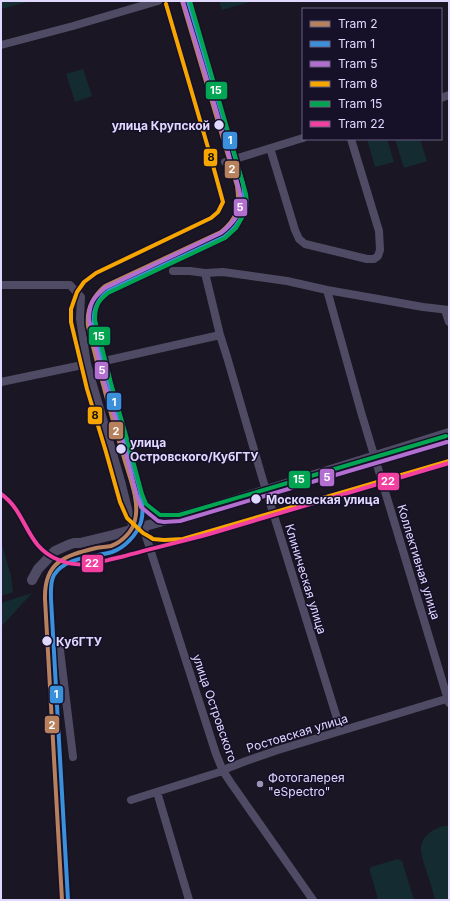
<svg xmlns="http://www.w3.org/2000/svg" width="450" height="901" font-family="Inter,sans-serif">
<rect width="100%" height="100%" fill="#1a1623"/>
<!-- green -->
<path fill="#142c31" d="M1 1H31L1 9Z
M219 1H253L222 10Z
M83 69 92 96 75 102 66 74Z
M367 139H387L394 162 375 167Z
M395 139H420L427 161 404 168Z
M1 541 11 576 13 592 1 596Z
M32 593 1 627V603Z
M444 826H449V900H435C433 891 430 882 427 873 425 866 422 859 421 852 420 838 431 829 444 826Z
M398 859 402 861 414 900H378L370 871V869L371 867Z"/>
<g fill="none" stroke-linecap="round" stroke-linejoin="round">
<!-- minor -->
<path stroke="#4f4b64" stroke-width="8" d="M1 45 73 26 158 1
M441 98 449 95
M270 148 295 230 299 239 305 244 367 259H374L378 256 380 250 379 231 351 139
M225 162 303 138
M173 271H190L205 273 223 272 287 281 327 290 384 300 423 307 449 310
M205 273 220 335 227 357 262 477 341 731
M1 285H70L81 297 80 319 87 364 121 481 133 529
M327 290 361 412 449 703
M445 310 449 322
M100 362 220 335
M1 382 87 364
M143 527 216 754 223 771 231 783 313 900
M60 650 73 757
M157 792 189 900
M131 800 223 771 228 768 246 761 278 750 449 698"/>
<!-- tertiary -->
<path stroke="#4f4b64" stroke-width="10" d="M32 580 38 569 55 551 68 545 74 543H80L113 535 206 509 449 433"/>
<defs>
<path id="tram-1" d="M62 900 45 599C44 562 64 556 96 548 101 547 106 547 111 546 122 542 133 531 135 520 140 501 129 476 124 458 117 435 110 411 104 388 98 367 93 347 88 326 86 309 92 297 105 286L221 232C238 218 240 207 237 186L182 1"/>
<path id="tram-2" d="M68 900 51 599C51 591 50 582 54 575 65 557 94 557 112 552 124 548 137 535 141 522 147 501 134 472 128 451 122 430 116 408 110 387 104 367 99 346 94 325 92 310 97 300 108 291L224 237C244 222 247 208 243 184L188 1"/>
<path id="tram-3" d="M183 1C199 54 216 106 230 159 233 169 242 194 241 203 240 216 230 226 221 233L105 288C93 298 89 304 89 320L105 384 124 447 137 496 141 507 158 521 164 522 180 521 447 442"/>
<path id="tram-4" d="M166 4 209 151 223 202 218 212 211 218 96 273 84 282 77 292 71 309V322L87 389 106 452 120 502 127 518 143 533 150 537 153 539 164 540 183 539 449 461"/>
<path id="tram-5" d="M190 1 232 145 246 194 247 205 243 216 236 228 225 238 108 293C98 301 95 306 95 320L111 383 129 446 142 494 146 504 160 515H179L446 436"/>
<path id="tram-6" d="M1 494C28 513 25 547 59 560 68 564 79 565 89 564 100 563 110 559 121 557 150 549 179 542 209 534 289 511 369 487 449 463"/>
</defs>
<!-- tram-1 casing -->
<use href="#tram-1" stroke="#171029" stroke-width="7"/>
<!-- tram-2 casing -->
<use href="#tram-2" stroke="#171029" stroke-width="7"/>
<!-- tram-3 casing -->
<use href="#tram-3" stroke="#171029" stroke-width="7"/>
<!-- tram-4 casing -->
<use href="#tram-4" stroke="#171029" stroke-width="7"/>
<!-- tram-5 casing -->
<use href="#tram-5" stroke="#171029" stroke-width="7"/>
<!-- tram-6 casing -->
<use href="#tram-6" stroke="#171029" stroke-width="7"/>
<!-- tram-1 -->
<use href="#tram-1" stroke="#b6815c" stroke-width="4"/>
<!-- tram-2 -->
<use href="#tram-2" stroke="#3a90db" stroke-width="4"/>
<!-- tram-3 -->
<use href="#tram-3" stroke="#b36fd0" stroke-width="4"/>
<!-- tram-4 -->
<use href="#tram-4" stroke="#f7a600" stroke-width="4"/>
<!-- tram-5 -->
<use href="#tram-5" stroke="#00a651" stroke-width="4"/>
<!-- tram-6 -->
<use href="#tram-6" stroke="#f240a1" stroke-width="4"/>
</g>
<!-- markers -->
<g fill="#e0d8ff" stroke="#171029" stroke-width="1.5">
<circle cx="219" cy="125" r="5.5"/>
<circle cx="121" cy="449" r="5.5"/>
<circle cx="256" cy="499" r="5.5"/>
<circle cx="47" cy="641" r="5.5"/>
</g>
<circle fill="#9b94b2" stroke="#171029" stroke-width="1.5" cx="260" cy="784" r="4"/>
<g text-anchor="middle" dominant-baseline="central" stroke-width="3" stroke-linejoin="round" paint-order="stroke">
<!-- stop labels -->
<g font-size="12" font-weight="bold" fill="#e0d8ff" stroke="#171029" text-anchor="start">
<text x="210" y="125" text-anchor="end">улица Крупской</text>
<text x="130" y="442">улица<tspan x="130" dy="14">Островского/КубГТУ</tspan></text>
<text x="266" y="499">Московская улица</text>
<text x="56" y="641">КубГТУ</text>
</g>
<!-- street labels -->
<g font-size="12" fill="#e0d8ff" stroke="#171029">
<text transform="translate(419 562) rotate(73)">Коллективная улица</text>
<text transform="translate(306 579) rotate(73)">Клиническая улица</text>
<text transform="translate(215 708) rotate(71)">улица Островского</text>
<text transform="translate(297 733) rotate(-17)">Ростовская улица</text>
</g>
<!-- poi labels -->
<g font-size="12" fill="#e0d8ff" stroke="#171029" text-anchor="start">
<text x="268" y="777">Фотогалерея<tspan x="268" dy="14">"eSpectro"</tspan></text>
</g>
</g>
<g stroke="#171029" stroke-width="1.5">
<rect x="205" y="81" width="23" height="19" rx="4" fill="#00a651"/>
<rect x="222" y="131" width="16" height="19" rx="4" fill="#3a90db"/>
<rect x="203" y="148" width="15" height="19" rx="4" fill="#f7a600"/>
<rect x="224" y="160" width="16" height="19" rx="4" fill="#b6815c"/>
<rect x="233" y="198" width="15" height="19" rx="4" fill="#b36fd0"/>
<rect x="88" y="326" width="23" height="20" rx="4" fill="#00a651"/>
<rect x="94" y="361" width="15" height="19" rx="4" fill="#b36fd0"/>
<rect x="106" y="392" width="16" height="19" rx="4" fill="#3a90db"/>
<rect x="87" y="406" width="16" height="19" rx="4" fill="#f7a600"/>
<rect x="108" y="421" width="16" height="19" rx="4" fill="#b6815c"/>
<rect x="319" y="468" width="16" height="19" rx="4" fill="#b36fd0"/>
<rect x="288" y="470" width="23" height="19" rx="4" fill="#00a651"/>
<rect x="377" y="472" width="23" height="19" rx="4" fill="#f240a1"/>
<rect x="81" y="554" width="23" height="19" rx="4" fill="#f240a1"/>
<rect x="49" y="685" width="15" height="19" rx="4" fill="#3a90db"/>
<rect x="44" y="715" width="16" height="19" rx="4" fill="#b6815c"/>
</g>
<g font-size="11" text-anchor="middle" font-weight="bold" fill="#fff">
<text x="216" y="94">15</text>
<text x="230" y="144">1</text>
<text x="232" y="173">2</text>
<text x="240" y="211">5</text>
<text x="99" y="340">15</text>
<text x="102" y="374">5</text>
<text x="114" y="406">1</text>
<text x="116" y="435">2</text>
<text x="327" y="481">5</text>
<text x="299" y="483">15</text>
<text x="388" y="485">22</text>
<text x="92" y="567">22</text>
<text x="56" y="698">1</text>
<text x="52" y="729">2</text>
</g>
<g font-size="11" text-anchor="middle" font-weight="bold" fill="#111">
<text x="211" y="161">8</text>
<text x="95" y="419">8</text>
</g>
<!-- border -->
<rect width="450" height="901" fill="none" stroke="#e0d8ff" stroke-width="4"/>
<!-- legend -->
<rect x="302" y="8" width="140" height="132" fill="#171029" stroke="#67607f"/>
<rect x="310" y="21" width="20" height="6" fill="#b6815c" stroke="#67607f"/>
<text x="338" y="28" font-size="12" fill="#e0d8ff">Tram 2</text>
<rect x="310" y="41" width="20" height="6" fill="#3a90db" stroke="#67607f"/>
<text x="338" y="48" font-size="12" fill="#e0d8ff">Tram 1</text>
<rect x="310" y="61" width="20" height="6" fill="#b36fd0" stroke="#67607f"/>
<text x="338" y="68" font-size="12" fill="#e0d8ff">Tram 5</text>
<rect x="310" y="81" width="20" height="6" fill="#f7a600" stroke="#67607f"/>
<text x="338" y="88" font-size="12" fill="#e0d8ff">Tram 8</text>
<rect x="310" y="101" width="20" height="6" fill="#00a651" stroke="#67607f"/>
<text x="338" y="108" font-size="12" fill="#e0d8ff">Tram 15</text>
<rect x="310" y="121" width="20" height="6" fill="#f240a1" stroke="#67607f"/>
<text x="338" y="128" font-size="12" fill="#e0d8ff">Tram 22</text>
</svg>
